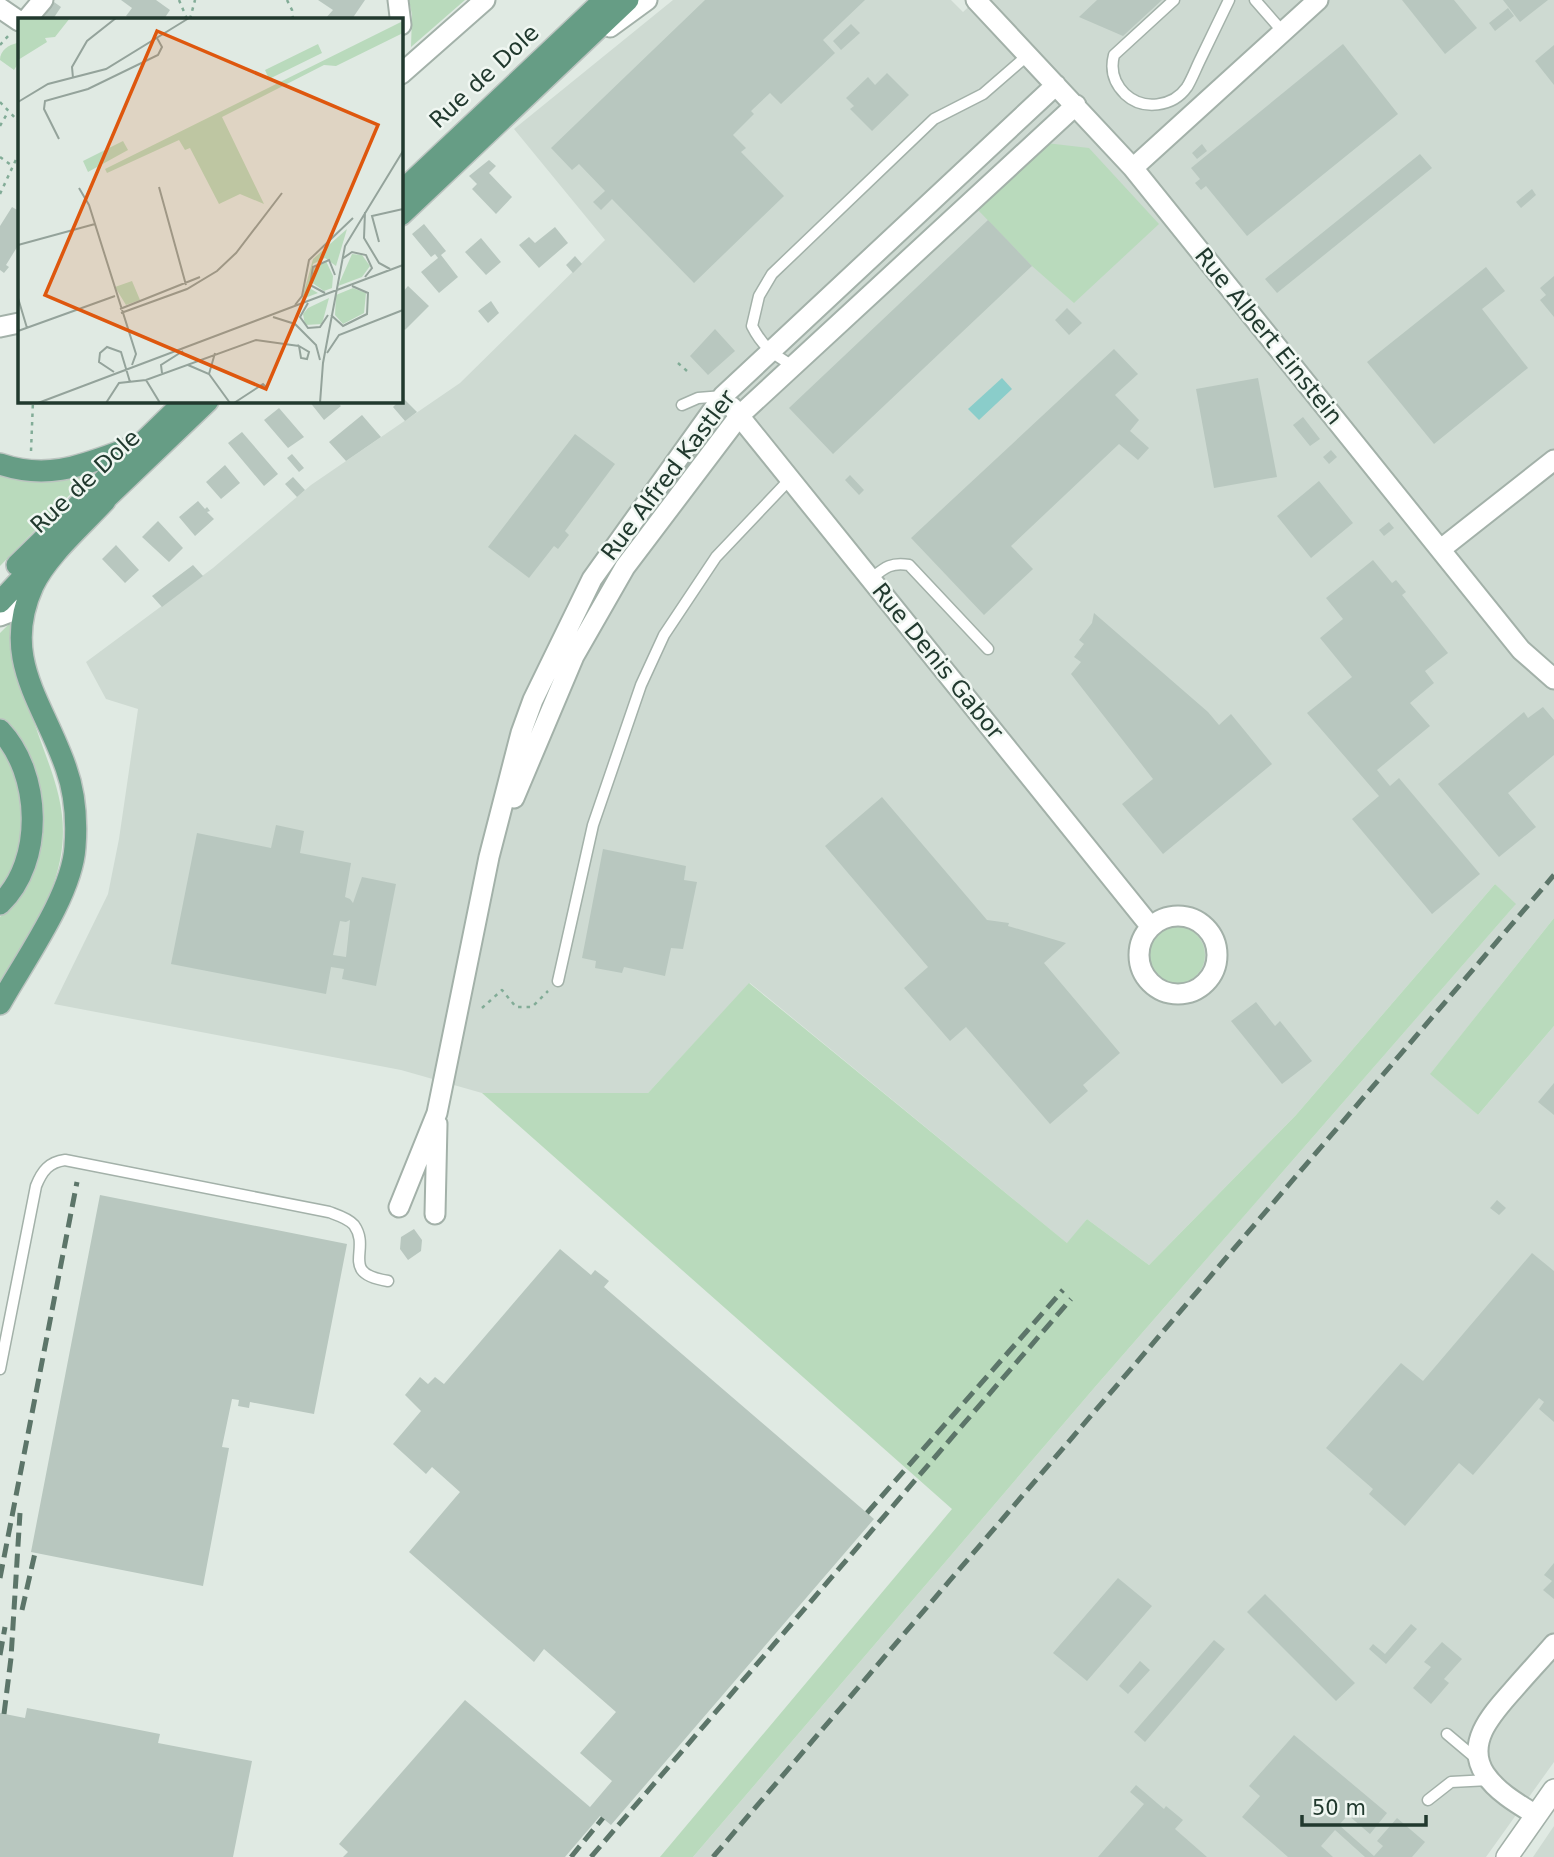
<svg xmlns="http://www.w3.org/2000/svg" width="1554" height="1857" font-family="'DejaVu Sans',sans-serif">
<rect width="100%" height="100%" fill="#e0eae3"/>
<!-- built -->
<path fill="#cedad2" d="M673 0H951L963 12 976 0H1554V918L1431 1073 1478 1115 1554 1026V1762L1486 1857H693L1095 1387 1515 905 1495 884 1296 1115 1149 1265 1087 1219 1068 1244 750 983 648 1093H482L401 1070 54 1004 108 894 119 839 138 709 106 699 86 662 213 568 311 485 460 383 605 240 514 129Z
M1554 1826V1857H1533Z"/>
<!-- green -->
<path fill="#b9dabc" d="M409 0H465L411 47 412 15Z
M17 43 19 44V62L14 70 0 60C0 50 9 45 17 43Z
M1046 143 1089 148 1159 224 1074 303 1032 266 978 210Z
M0 474C32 485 56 482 88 476L0 566Z
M11 622 16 627C19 649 20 673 26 695 45 769 82 810 51 891 39 923 17 954 0 984V917L24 890 33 765 20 739 0 718V633Z
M0 743C20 767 25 815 21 845 18 862 9 877 0 891Z
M1495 884 1516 904 1095 1387 693 1857H660L952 1509 482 1093H648L749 983 1067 1243 1087 1219 1149 1265 1296 1115Z
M1554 918V1026L1478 1115 1430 1074Z
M1147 955a29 29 0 1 1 58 0a29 29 0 1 1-58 0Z"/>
<!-- water -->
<path fill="#8acdca" d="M1002 378 1012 389 979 420 968 409Z"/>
<!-- building -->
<path fill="#b8c7bf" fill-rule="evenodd" d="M121 0H156L170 10 164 19H130L126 16 132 8Z
M318 0H365L352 19H325L333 10Z
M705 0H865L823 40 835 53 781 104 770 93 751 111 754 114 733 135 746 148 741 152 784 196 694 283 612 199 601 210 593 202 605 191 579 164 572 170 551 148Z
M1097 0H1162L1123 36 1079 17Z
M1402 0H1454L1477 28 1445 54Z
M1503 0H1548L1520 22Z
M54 2 61 7 53 19H47L44 17Z
M1508 8 1514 16 1495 31 1489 23Z
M851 24 860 33 841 50 833 41Z
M1343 44 1398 114 1247 236 1206 186 1201 190 1195 183 1200 179 1191 168Z
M1554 45V85L1535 61Z
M887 73 909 95 872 131 850 109 854 106 846 98 868 77 875 85Z
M1202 144 1207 151 1197 159 1192 153Z
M1420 154 1432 168 1277 293 1265 279Z
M489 160 496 166 489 173 512 197 496 214 472 189 477 184 469 176Z
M1532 189 1536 195 1521 208 1516 202Z
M12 207 19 211V244L6 265 9 267 4 273 0 270V226Z
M988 220 1032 266 833 454 789 408Z
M424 224 446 251 441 255 458 277 439 293 421 272 438 258 435 254 431 257 412 234Z
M555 227 568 243 539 268 519 245 529 237 535 243Z
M481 238 501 262 486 275 465 252Z
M575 256 582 264 573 273 566 265Z
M1486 267 1505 291 1482 309 1528 368 1434 444 1367 362Z
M1554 276V317L1540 300 1546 295 1540 288Z
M408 286 429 306 405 330 401 326V294Z
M491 301 499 313 488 323 478 311Z
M1067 308 1082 323 1069 335 1055 320Z
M715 329 735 351 708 375 690 356Z
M1114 349 1138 374 1115 395 1139 420 1130 431 1149 448 1138 460 1119 444 1011 546 1033 569 984 615 911 538Z
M1258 378 1277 477 1214 488 1196 389Z
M401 396 417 412 405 421 393 407 397 403 395 401H401Z
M309 401H336L341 406 324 420Z
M279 408 304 437 288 448 264 420Z
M362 415 381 437 346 461 329 442Z
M1303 417 1320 439 1310 446 1293 425Z
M242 432 278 474 264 486 228 443Z
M575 434 615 464 565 531 569 535 558 549 554 546 529 578 488 547Z
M1331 450 1337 457 1329 464 1323 457Z
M292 454 304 468 299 472 287 458Z
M225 465 240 483 221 499 206 482Z
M850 475 864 490 859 495 845 480Z
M293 477 305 490 297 497 285 484Z
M1319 481 1353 523 1311 558 1277 516Z
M198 501 205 509 207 507 210 511 207 512 214 519 195 536 179 517Z
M158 521 183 548 169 562 142 537Z
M1389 522 1394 528 1384 536 1379 530Z
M116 545 139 570 125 583 102 559Z
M1373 560 1392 583 1396 580 1406 592 1402 595 1448 653 1425 671 1434 683 1410 703 1430 726 1377 770 1390 786 1399 778 1480 874 1432 914 1352 819 1379 796 1307 713 1352 677 1320 638 1343 619 1326 598Z
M193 565 203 576 162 607 152 596Z
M1094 613 1208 712 1219 725 1231 714 1272 764 1163 854 1122 804 1153 779 1071 674 1081 662 1074 657 1084 644 1079 640 1092 623Z
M1543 707 1554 720V755L1508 793 1536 827 1499 857 1438 784 1524 712 1528 718Z
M882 797 987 920 1009 923 1008 926 1066 943 1044 963 1120 1053 1083 1085 1088 1091 1050 1124 966 1027 950 1041 904 988 928 967 825 846Z
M276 825 304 831 300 853 351 863 345 897 350 899 353 903 362 877 396 884 376 986 342 979 344 969 331 967 326 994 171 964 197 833 271 848ZM350 920 346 957 333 955 340 921 346 922Z
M603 849 686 866 684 880 697 882 683 949 671 948 665 976 624 967 622 973 595 968 596 961 582 958Z
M1256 1002 1275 1026 1280 1021 1312 1061 1282 1084 1231 1021Z
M1554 1083V1115L1538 1102Z
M100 1195 347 1244 314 1414 250 1402 249 1408 238 1406 239 1400 232 1399 222 1447 229 1448 203 1586 31 1552Z
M1497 1200 1506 1208 1499 1215 1490 1208Z
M414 1229 422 1240 421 1251 408 1260 400 1249 401 1237Z
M560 1249 591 1275 595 1270 609 1281 604 1287 874 1519 611 1825 600 1816 565 1857H343L348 1852 339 1844 465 1700 590 1807 612 1781 580 1753 616 1712 544 1649 534 1662 409 1552 460 1492 432 1467 426 1474 393 1444 421 1411 405 1395 420 1377 428 1384 435 1377 444 1384Z
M1532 1253 1554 1271V1422L1539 1409 1544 1402 1539 1398 1473 1475 1459 1463 1405 1526 1369 1494 1373 1489 1326 1448 1401 1363 1423 1381Z
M1554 1563V1599L1543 1590 1552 1581 1544 1575Z
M1118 1578 1152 1606 1087 1681 1053 1653Z
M1265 1594 1355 1683 1336 1701 1247 1612Z
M1411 1624 1417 1629 1386 1664 1369 1649 1373 1644 1385 1654Z
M1214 1640 1225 1649 1145 1742 1134 1732Z
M1442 1642 1462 1659 1444 1679 1449 1683 1431 1704 1413 1688 1431 1667 1424 1662Z
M1140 1661 1150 1670 1128 1694 1119 1686Z
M27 1708 160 1734 158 1743 252 1761 233 1857H0V1713L25 1718Z
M1294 1735 1387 1813 1370 1834 1348 1815 1339 1825 1374 1856 1383 1846 1377 1841 1397 1818 1425 1842 1412 1857H1365L1335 1830 1321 1846 1333 1857H1288L1242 1817 1260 1796 1249 1786Z
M1136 1785 1164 1809 1166 1806 1183 1820 1175 1829 1207 1857H1098L1144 1804 1130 1792Z"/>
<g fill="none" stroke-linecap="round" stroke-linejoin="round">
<defs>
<path id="service" d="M1174 0 1114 55C1110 70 1114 83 1125 94 1143 111 1173 107 1187 87 1192 79 1196 68 1201 58 1210 39 1220 19 1229 0
M1255 0 1283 32
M793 366C774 355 762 346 752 326L759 296 772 274 934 119 983 94 1028 55
M682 405 698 398 723 396
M872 578C885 567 892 562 909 565L988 649
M558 981 593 825 641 685 664 635 716 557 791 478
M0 1369 36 1186C42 1171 49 1162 65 1160L329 1212C337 1215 348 1218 354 1225 372 1250 338 1273 388 1281
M1447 1734 1479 1761
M1428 1800 1451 1782 1489 1780"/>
<path id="minor" d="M398 0 401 25
M976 0 1133 168 1521 650 1554 679
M0 8 19 21
M27 19 43 0
M610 27 647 0
M401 74 485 0
M1133 168 1318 0
M0 327 19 323
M732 407 1151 927
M1441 549 1554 460
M0 616 26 606
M514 798 574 656 625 567 740 415 1076 105
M1139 955a39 39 0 1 1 78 0a39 39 0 1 1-78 0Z
M399 1207 437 1113 489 857 521 733 533 700 592 579 723 396 1056 85
M435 1214 437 1124
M1536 1815C1518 1804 1497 1792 1485 1774 1464 1742 1494 1712 1514 1689 1527 1674 1541 1659 1554 1644"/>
<path id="tertiary" d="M1507 1857 1554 1790"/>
<path id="primary" d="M401 192 604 0
M401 215 628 0
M0 464C50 481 85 464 132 447
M94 510 208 401
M17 565 185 401
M0 602 39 560
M0 730C41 773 45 861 0 904
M0 1004C24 961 72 895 75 847 77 820 75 793 66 768 44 703 0 659 33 586 47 556 82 526 105 501"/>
</defs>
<!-- service casing -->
<use href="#service" stroke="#a3b1a9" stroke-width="13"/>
<!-- minor casing -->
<use href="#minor" stroke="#a3b1a9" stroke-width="23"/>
<!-- tertiary casing -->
<use href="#tertiary" stroke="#a3b1a9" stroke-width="24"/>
<!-- primary casing -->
<use href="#primary" stroke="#bcc4c0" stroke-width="24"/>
<!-- path -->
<path stroke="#82ac97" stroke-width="2.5" stroke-dasharray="3.5 5" stroke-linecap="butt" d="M179 0 187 19
M287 0 292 10 293 19
M190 19 195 0
M0 45 9 35
M0 102 19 122
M0 126 8 112
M0 157 11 165
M0 194 19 153
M678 363 687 371
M31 451 33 401
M482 1008 502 990 516 1007H532L548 991"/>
<!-- service -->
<use href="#service" stroke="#fff" stroke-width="10"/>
<!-- minor -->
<use href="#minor" stroke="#fff" stroke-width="19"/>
<!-- tertiary -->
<use href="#tertiary" stroke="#fff" stroke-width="21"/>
<!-- primary -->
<use href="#primary" stroke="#669d85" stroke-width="21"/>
<!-- rail -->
<path stroke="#5c7569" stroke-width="5" stroke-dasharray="14 7" stroke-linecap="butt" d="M867 1513 1063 1290
M0 1578 77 1182
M22 1610 35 1553
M0 1655 5 1627
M4 1714 11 1658 20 1513
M571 1857 603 1818
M591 1857 1071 1299
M713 1857 1554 875"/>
</g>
<g text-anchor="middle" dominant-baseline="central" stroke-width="5" stroke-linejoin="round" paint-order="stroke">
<!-- street labels -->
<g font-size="23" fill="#21392e" stroke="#f0f7f2">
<text transform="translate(484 76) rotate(-43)">Rue de Dole</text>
<text transform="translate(1269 336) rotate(51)">Rue Albert Einstein</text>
<text transform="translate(668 475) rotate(-53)">Rue Alfred Kastler</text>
<text transform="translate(85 481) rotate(-43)">Rue de Dole</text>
<text transform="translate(938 661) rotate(51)">Rue Denis Gabor</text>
</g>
</g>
<!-- overview -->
<g transform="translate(18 18)">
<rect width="385" height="385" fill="#e0eae3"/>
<path d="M0 0H52L37 19 27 20 29 24 0 42ZM385 3V15L318 48 306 47 204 99 246 186 222 176 201 186 172 130 167 132 161 122 89 155 87 151ZM300 26 304 35 251 61 247 52ZM105 123 110 132 70 154 65 143ZM329 211 318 248 307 240 295 246 293 271 300 275 284 281 295 241ZM334 236 344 237 352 248 344 259 320 268ZM308 243 315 258 314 270 306 273 293 264 296 249ZM114 263 122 282 108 287 97 269ZM335 270 348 275 346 295 325 306 317 297 318 277ZM311 280 304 306 287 307 285 296 290 290Z" fill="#b9dabc"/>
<path fill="none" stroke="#94a39b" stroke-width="2" d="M55 60 54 49 69 23 98 0M0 84 30 66 88 51 171 0M41 121 26 91 27 83 70 71 140 37 144 29 139 20M141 169 168 267M61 170 71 187 118 336 114 347M347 194 346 220 361 245 372 251M361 224 354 198 385 191M0 227 77 206M324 241 334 234 348 237 354 250 347 259M307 275 292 267 295 249 311 242 317 257M0 280 9 310M290 285 282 299 290 310 302 309 310 297M277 287 284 278 291 242 335 200M102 291 182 259M103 295 169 271 199 253 218 235 264 175M313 297 325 308 349 296 350 275 334 268M255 299 277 306 298 327 302 342M0 313 97 278M281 328 291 334 289 341 283 340ZM309 335 321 317 385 292M170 347 191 356 212 385M96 354 81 344 82 335 89 329 103 334 112 364M144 355 143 347 165 333M191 356 197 335M128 362 142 385M20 385 385 247M88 385 101 365 128 362 238 322 281 328M216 385 245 366 249 370M302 385 305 345 327 228 385 133"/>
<path fill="#de570e" fill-opacity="0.15" stroke="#de570e" stroke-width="3.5" d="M139 13 360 107 248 371 27 277Z"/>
<rect width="385" height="385" fill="none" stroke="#21392e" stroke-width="3.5"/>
</g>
<!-- scale -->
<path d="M1302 1815v10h124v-10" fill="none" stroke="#21392e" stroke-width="3.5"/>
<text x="1312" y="1815" font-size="21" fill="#21392e" stroke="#f0f7f2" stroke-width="5" paint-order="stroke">50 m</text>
</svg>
